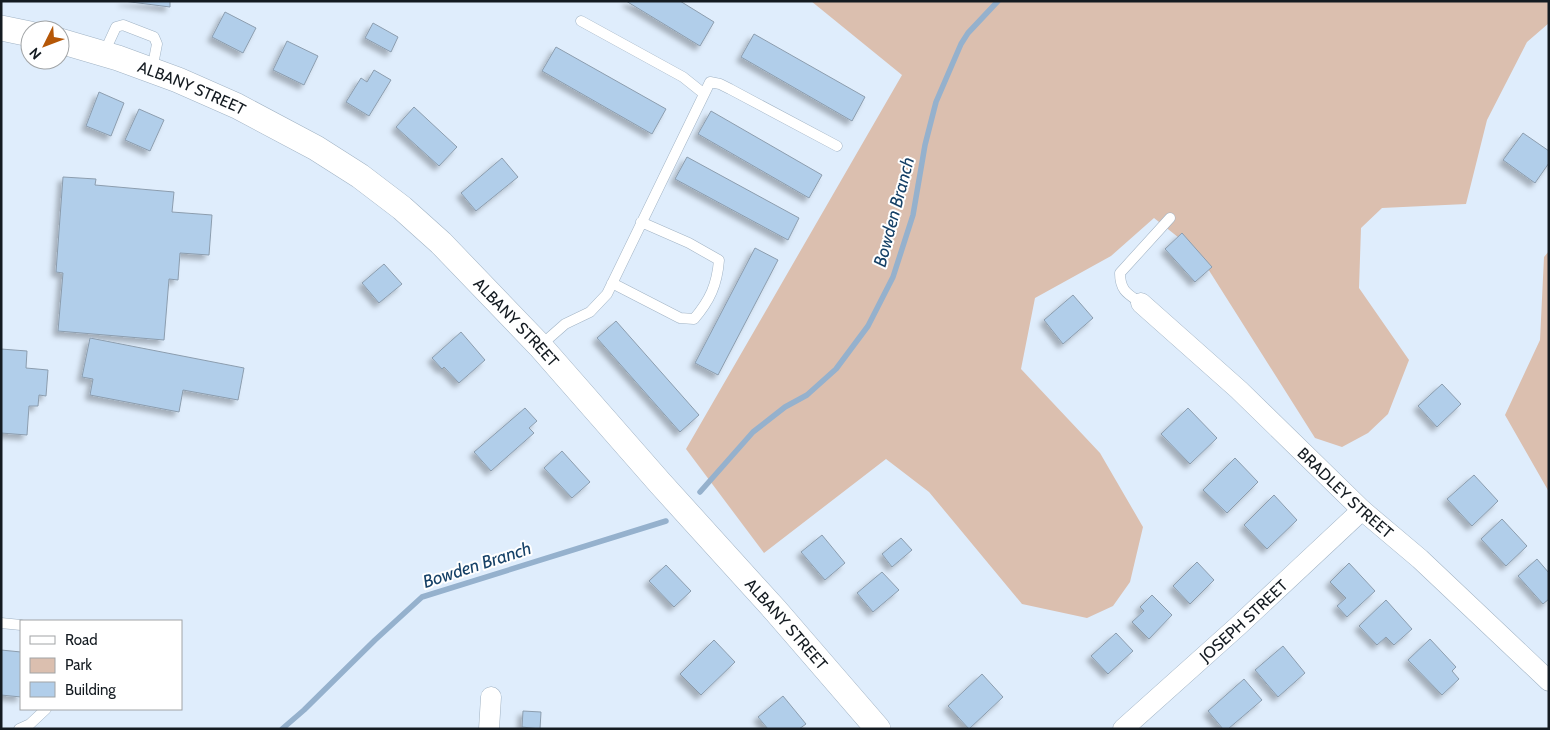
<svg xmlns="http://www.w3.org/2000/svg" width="1550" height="730" font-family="Cabin,sans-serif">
<defs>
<filter id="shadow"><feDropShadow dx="-4.5" dy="4.5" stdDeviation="2.5" flood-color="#0004"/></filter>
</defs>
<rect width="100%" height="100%" fill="#dfedfc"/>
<!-- green -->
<path fill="#dbbfaf" d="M811 1H1549V23L1527 42 1487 120 1466 204 1382 208 1361 228 1359 288 1409 360 1388 414 1368 433 1342 447 1315 438 1198 253 1154 218 1111 256 1035 298 1021 369 1100 453 1143 527 1130 582 1113 606 1087 618 1022 604 929 492 886 459 764 553 686 449 902 75Z
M1549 251V492L1505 415 1540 340 1544 257Z"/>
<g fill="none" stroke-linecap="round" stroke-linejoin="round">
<!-- stream -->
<path stroke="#95b1cd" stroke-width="5.5" d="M700 492 753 432 785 407 807 395 836 369 868 326 893 277 913 215 925 145 936 102 961 44 968 33 998 1
M282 729 304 710 375 640 422 597 666 521"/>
</g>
<!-- building -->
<path fill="#b1ceea" stroke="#8c9dae" filter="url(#shadow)" d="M123 1H170V7Z
M626 1H680L714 22 700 46Z
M225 12 256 28 243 53 212 37Z
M373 23 398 37 391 52 365 38Z
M754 34 865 97 852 121 741 57Z
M287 41 318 56 304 85 273 70Z
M556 47 666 109 652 134 542 71Z
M374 70 391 80 369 116 346 102 361 78 367 82Z
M99 92 124 103 111 136 86 126Z
M414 107 457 147 439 166 396 127Z
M139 109 164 120 150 151 125 140Z
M711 111 822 175 809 198 698 134Z
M1523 133 1549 151V163L1535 183 1503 160Z
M687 157 799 218 788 240 675 179Z
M502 158 518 177 476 211 461 193Z
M63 177 96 179 95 185 174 192 172 212 212 215 209 255 180 253 178 280 169 279 164 340 58 331 63 273 56 272Z
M1182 233 1212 267 1195 282 1165 249Z
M755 248 778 260 718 375 695 363Z
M384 264 402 284 379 303 362 283Z
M1073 295 1093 318 1063 344 1044 320Z
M616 321 699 415 680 432 597 338Z
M461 332 485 360 459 383 444 367 442 369 432 358Z
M90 338 244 368 238 400 183 390 179 412 90 395 93 379 82 377Z
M1 349 27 351 26 368 48 370 46 396 39 395 38 406H29L27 435 1 433Z
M1442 384 1461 404 1437 427 1418 406Z
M525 408 537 421 529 428 534 433 491 471 474 452Z
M1188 408 1217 438 1190 464 1161 434Z
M562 451 590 482 572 498 544 468Z
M1235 458 1258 482 1227 513 1203 490Z
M1474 475 1498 501 1472 526 1447 499Z
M1274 495 1297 520 1267 549 1244 525Z
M1502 519 1527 546 1506 566 1481 539Z
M822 535 845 563 825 580 801 552Z
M901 538 912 550 892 567 882 554Z
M1537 559 1549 573V599L1543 604 1518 576Z
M1197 562 1214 580 1190 604 1173 586Z
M1349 563 1375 591 1347 617 1337 606 1346 598 1330 582Z
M666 565 691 591 674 607 649 581Z
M882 572 899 590 873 612 857 593Z
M1152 595 1172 615 1149 639 1132 622 1144 611 1140 607Z
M1386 600 1412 629 1394 645 1386 637 1377 645 1359 626Z
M1116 633 1133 651 1108 674 1091 656Z
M1430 639 1456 667 1452 671 1459 679 1442 695 1408 660Z
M714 640 735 662 701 695 680 674Z
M1283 646 1305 673 1278 697 1255 670Z
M1 650 21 652V697L1 695Z
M982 674 1003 697 969 729 948 706Z
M1244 679 1262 700 1228 729H1223L1208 711Z
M783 696 806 724 799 729H768L758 717Z
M523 711 541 712 540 729 522 727Z"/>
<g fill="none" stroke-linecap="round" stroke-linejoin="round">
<defs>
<path id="service" d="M581 21 683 77 703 93
M104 53 116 27 123 25 154 37 157 44 152 70
M612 283 680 318 694 319C710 300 717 285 719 260L689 243 641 222
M1141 303C1128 294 1120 291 1120 273L1170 218
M540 346 565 324 590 312 607 294 710 82 720 84 730 89 837 146
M1 623 21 625
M19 729 30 724 46 709"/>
<g id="minor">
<path id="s1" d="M1141 303 1239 390 1362 510 1420 559 1549 681"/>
<path d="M489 729 491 697"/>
<path id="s2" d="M1123 729 1238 626 1362 510"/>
</g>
<g id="tertiary">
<path d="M1 28 30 34"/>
<path id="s3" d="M60 41 118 58 178 80 237 106 316 148 360 176 402 208 441 243 540 346 660 483 776 611 878 729"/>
</g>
</defs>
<!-- service casing -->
<use href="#service" stroke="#a1b3c4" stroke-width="11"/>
<!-- minor casing -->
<use href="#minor" stroke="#a1b3c4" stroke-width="21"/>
<!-- tertiary casing -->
<use href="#tertiary" stroke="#a1b3c4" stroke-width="26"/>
<!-- service -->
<use href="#service" stroke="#fff" stroke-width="10"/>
<!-- minor -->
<use href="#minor" stroke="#fff" stroke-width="20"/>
<!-- tertiary -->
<use href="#tertiary" stroke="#fff" stroke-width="25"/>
</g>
<g text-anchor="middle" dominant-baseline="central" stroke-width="4" stroke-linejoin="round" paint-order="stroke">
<!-- street labels -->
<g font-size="16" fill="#141b21" stroke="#fff">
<text stroke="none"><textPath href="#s3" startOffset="140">ALBANY STREET</textPath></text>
<text stroke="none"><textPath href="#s3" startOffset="545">ALBANY STREET</textPath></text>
<text stroke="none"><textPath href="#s1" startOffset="279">BRADLEY STREET</textPath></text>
<text stroke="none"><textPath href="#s2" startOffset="162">JOSEPH STREET</textPath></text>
<text stroke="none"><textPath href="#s3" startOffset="950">ALBANY STREET</textPath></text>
</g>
<!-- water labels -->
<g font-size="18" font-style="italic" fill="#164167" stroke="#fff">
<text transform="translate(894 212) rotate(-75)">Bowden Branch</text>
<text transform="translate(477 565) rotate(-18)">Bowden Branch</text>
</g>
</g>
<!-- border -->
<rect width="1550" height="730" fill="none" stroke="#141b21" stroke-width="5"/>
<!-- legend -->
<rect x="20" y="620" width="162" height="90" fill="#ffffff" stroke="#a1a4a6"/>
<rect x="30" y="636" width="25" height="8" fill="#ffffff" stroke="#a1a4a6"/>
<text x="65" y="645" font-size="15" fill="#141b21">Road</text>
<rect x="30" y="658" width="25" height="15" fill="#dbbfaf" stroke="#a1a4a6"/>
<text x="65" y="670" font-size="15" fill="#141b21">Park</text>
<rect x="30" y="682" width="25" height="15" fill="#b1ceea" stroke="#a1a4a6"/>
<text x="65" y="695" font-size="15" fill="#141b21">Building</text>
<!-- north arrow -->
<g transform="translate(45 45) rotate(228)"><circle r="24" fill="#ffffff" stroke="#a1a4a6"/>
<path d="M0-4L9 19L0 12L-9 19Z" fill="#b55707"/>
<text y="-8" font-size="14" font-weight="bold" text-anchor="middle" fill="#141b21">N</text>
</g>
</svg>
